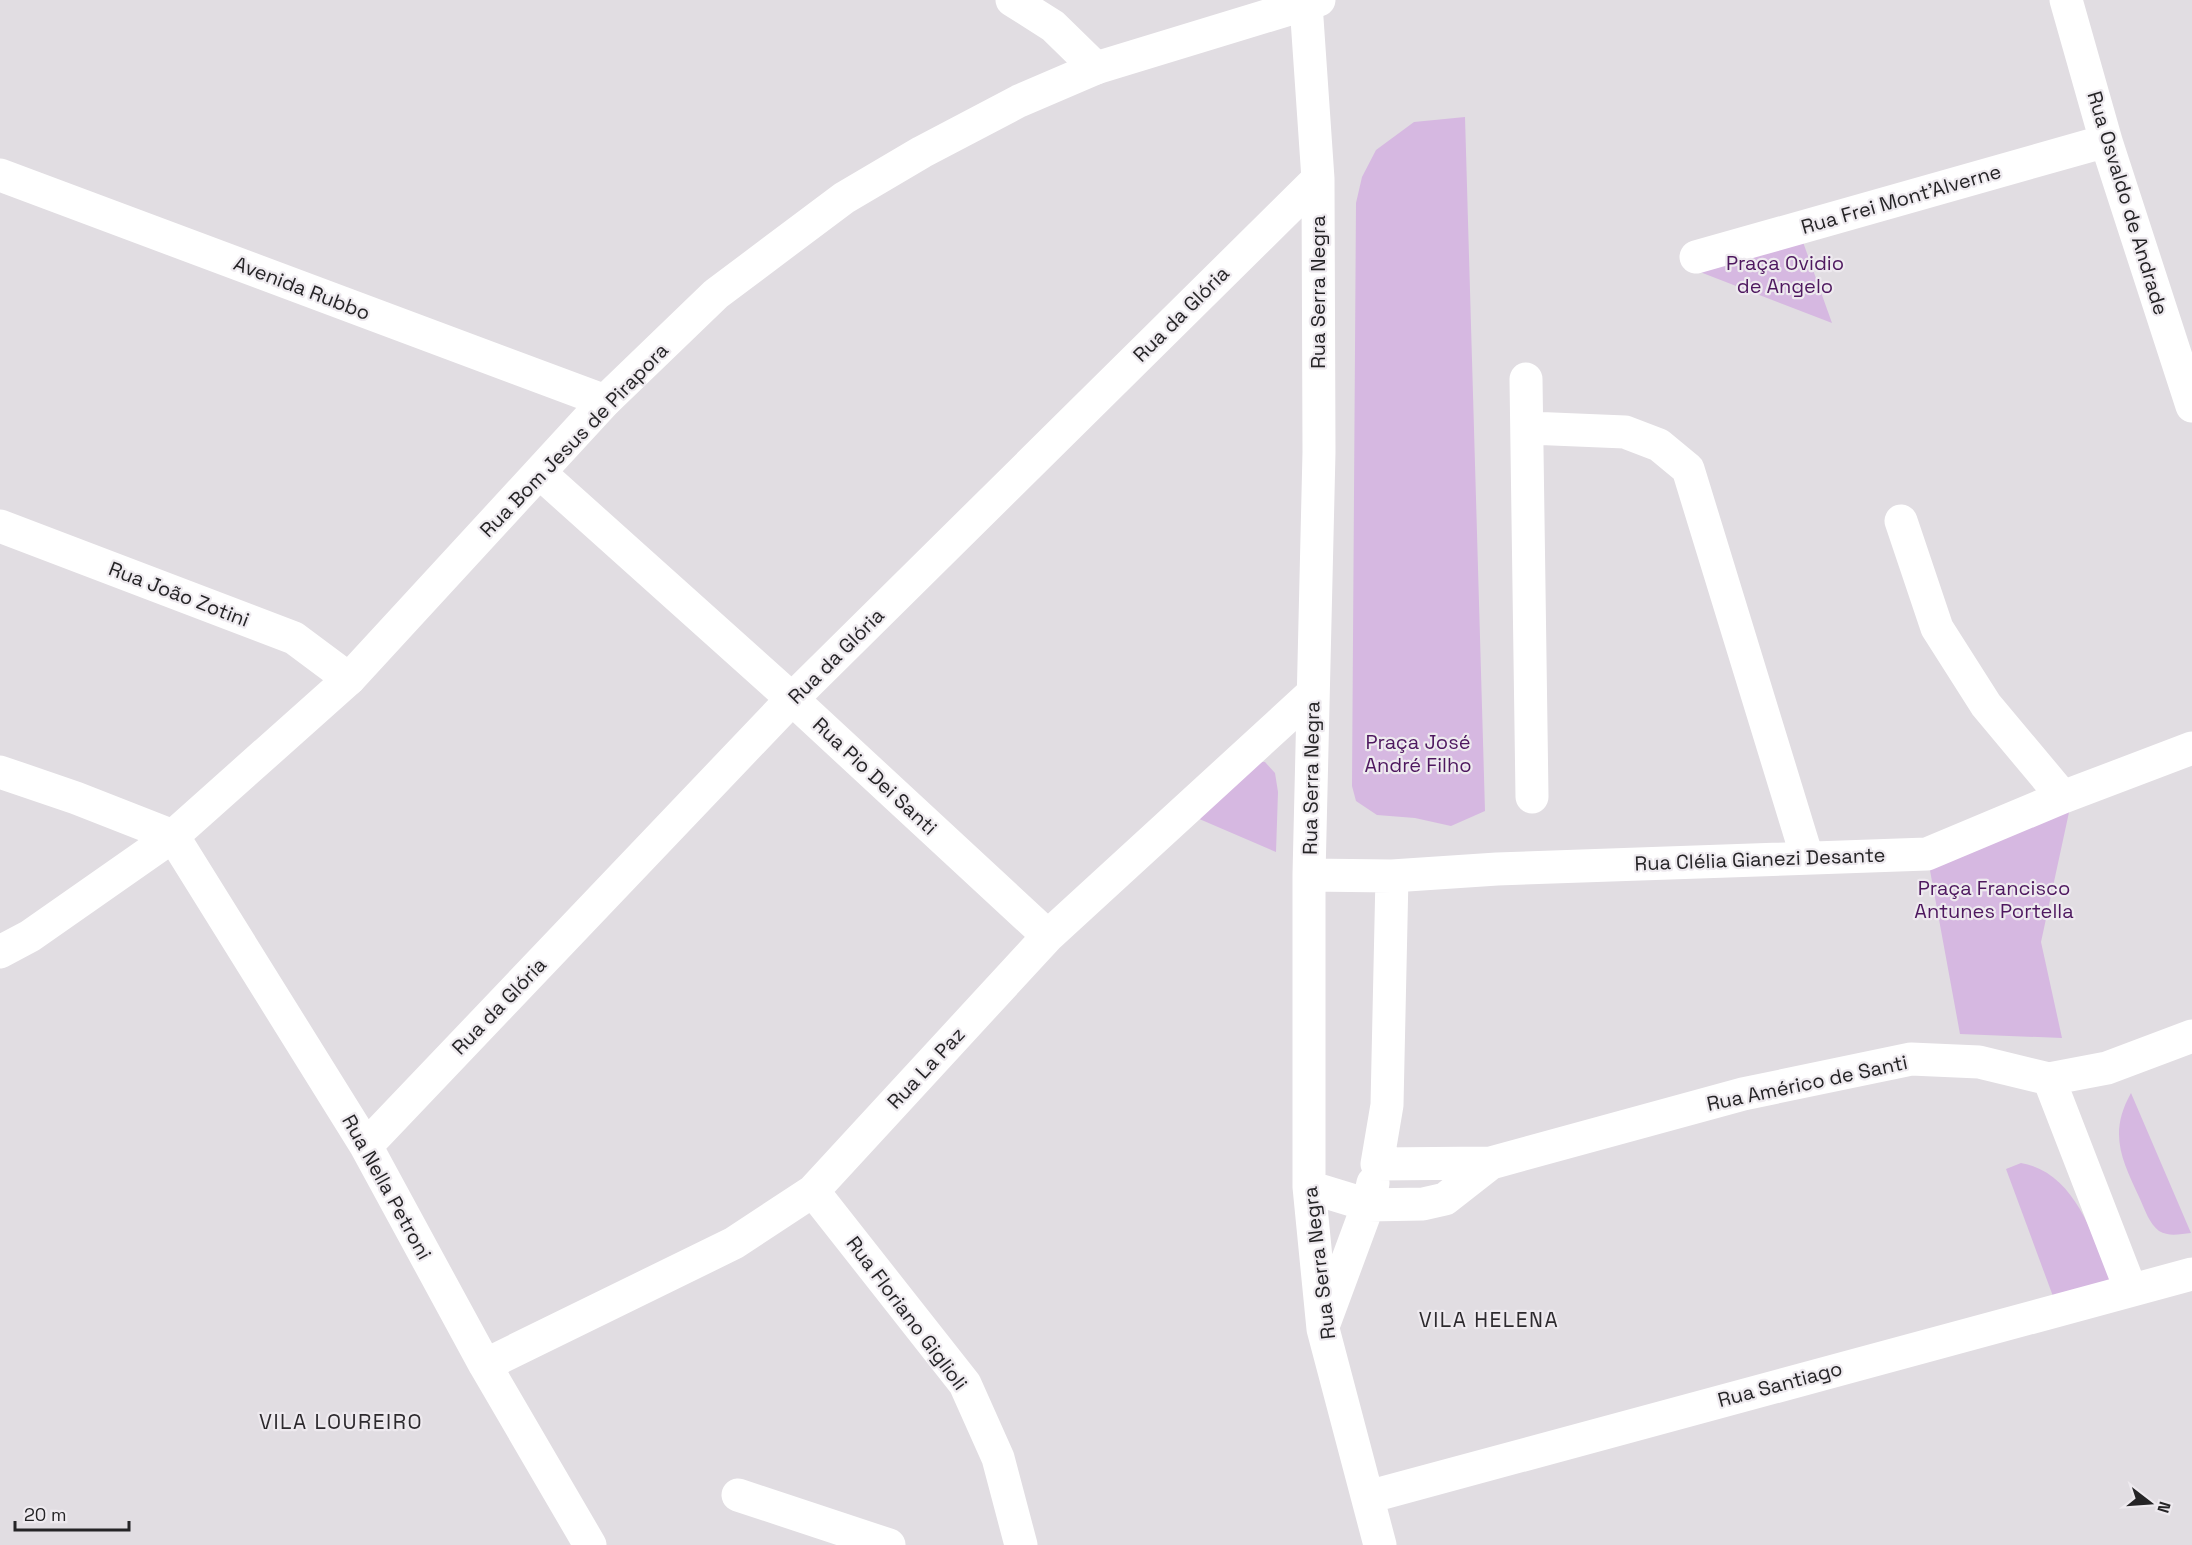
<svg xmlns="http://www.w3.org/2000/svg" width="2192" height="1545" font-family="'Space Grotesk',sans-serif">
<rect width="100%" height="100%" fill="#e1dde2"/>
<!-- green -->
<path fill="#d6b8e1" d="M1465 117 1485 811 1451 826 1415 818 1377 815 1356 801 1352 786 1356 203 1362 177 1376 150 1414 122Z
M1803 242 1832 323 1700 272Z
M1251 761 1265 762 1275 773 1278 792 1276 852 1190 815Z
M2071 803 2041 942 2062 1038 1960 1034 1929 865Z
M2131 1093 2191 1233C2180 1234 2169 1237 2159 1231 2149 1223 2145 1210 2140 1199 2122 1160 2108 1134 2131 1093Z
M2021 1163C2077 1173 2094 1240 2113 1286L2054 1299 2006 1169Z"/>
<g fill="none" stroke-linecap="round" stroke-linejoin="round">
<!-- minor -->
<path stroke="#fff" stroke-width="33" d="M1012 0 1053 26 1096 68
M2066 0 2106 141 2192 406
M1306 4 1318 179 1319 452 1309 875V1187L1323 1329 1380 1545
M0 175 605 401
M1696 257 2106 141
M1526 379 1532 797
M1529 428 1625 432 1659 445 1688 469 1807 857
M540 473 792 699 1048 936
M1901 521 1937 628 1986 705 2063 797
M0 526 294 638 349 679
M0 772 76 798 173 836 366 1146 485 1365 590 1545
M1309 875 1392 876 1497 869 1927 854 2063 797 2192 748
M1392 876 1387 1105 1377 1164 1491 1163 1743 1094 1911 1059 1979 1062 2049 1079 2130 1288
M2049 1079 2107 1068 2192 1036
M366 1146 792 699 1318 179
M1309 1187 1368 1205 1373 1183
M813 1191 965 1384 998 1458 1021 1545
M1325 1321 1368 1205 1423 1204 1445 1199 1491 1163
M485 1365 734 1243 813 1191 1048 936 1313 693
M738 1495 889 1545
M1368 1497 2192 1274"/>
<!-- tertiary -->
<path stroke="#fff" stroke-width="33" d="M0 952 30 936 173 836 349 679 605 401 716 294 844 198 922 152 1019 101 1096 68 1319 0"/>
</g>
<g text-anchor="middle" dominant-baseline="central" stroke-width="4.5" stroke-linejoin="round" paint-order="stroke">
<!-- street labels -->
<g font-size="20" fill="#252426" stroke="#eeeaef">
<text transform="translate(1901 199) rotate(-16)">Rua Frei Mont'Alverne</text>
<text transform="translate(2128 203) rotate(73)">Rua Osvaldo de Andrade</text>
<text transform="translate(302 288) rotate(21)">Avenida Rubbo</text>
<text transform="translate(1318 292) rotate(-90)">Rua Serra Negra</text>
<text transform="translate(1181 314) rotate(-45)">Rua da Glória</text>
<text transform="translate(574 440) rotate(-46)">Rua Bom Jesus de Pirapora</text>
<text transform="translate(179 594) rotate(21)">Rua João Zotini</text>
<text transform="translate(836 656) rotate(-45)">Rua da Glória</text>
<text transform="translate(875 776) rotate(43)">Rua Pio Dei Santi</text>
<text transform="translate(1311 778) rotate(-89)">Rua Serra Negra</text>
<text transform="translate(1760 859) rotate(-2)">Rua Clélia Gianezi Desante</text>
<text transform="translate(499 1006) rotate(-46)">Rua da Glória</text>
<text transform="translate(926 1068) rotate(-47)">Rua La Paz</text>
<text transform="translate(1807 1083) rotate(-12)">Rua Américo de Santi</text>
<text transform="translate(387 1187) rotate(61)">Rua Nella Petroni</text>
<text transform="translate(1319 1263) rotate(-97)">Rua Serra Negra</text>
<text transform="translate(907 1313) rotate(53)">Rua Floriano Giglioli</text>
<text transform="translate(1780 1384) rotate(-15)">Rua Santiago</text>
</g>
<!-- park labels -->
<g font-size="20" fill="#4e185f" stroke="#eeeaef">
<text x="1785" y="263">Praça Ovidio<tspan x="1785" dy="23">de Angelo</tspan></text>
<text x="1418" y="742">Praça José<tspan x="1418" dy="23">André Filho</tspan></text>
<text x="1994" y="888">Praça Francisco<tspan x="1994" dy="23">Antunes Portella</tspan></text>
</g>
<!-- neighbourhood labels -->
<g font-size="21" letter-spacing="1.5" fill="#2d2a2e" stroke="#eeeaef">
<text x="1489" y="1319">VILA HELENA</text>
<text x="341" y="1421">VILA LOUREIRO</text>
</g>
</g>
<!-- north arrow -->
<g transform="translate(2150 1503) rotate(107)" stroke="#eeeaef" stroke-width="4.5" paint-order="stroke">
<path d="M0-4.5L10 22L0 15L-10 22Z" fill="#252426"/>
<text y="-9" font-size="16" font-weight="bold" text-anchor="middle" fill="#252426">N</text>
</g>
<!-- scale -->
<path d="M15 1521v9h114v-9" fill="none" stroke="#252426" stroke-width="3"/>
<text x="24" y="1521" font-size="18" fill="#252426" stroke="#eeeaef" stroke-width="4.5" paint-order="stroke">20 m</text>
</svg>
